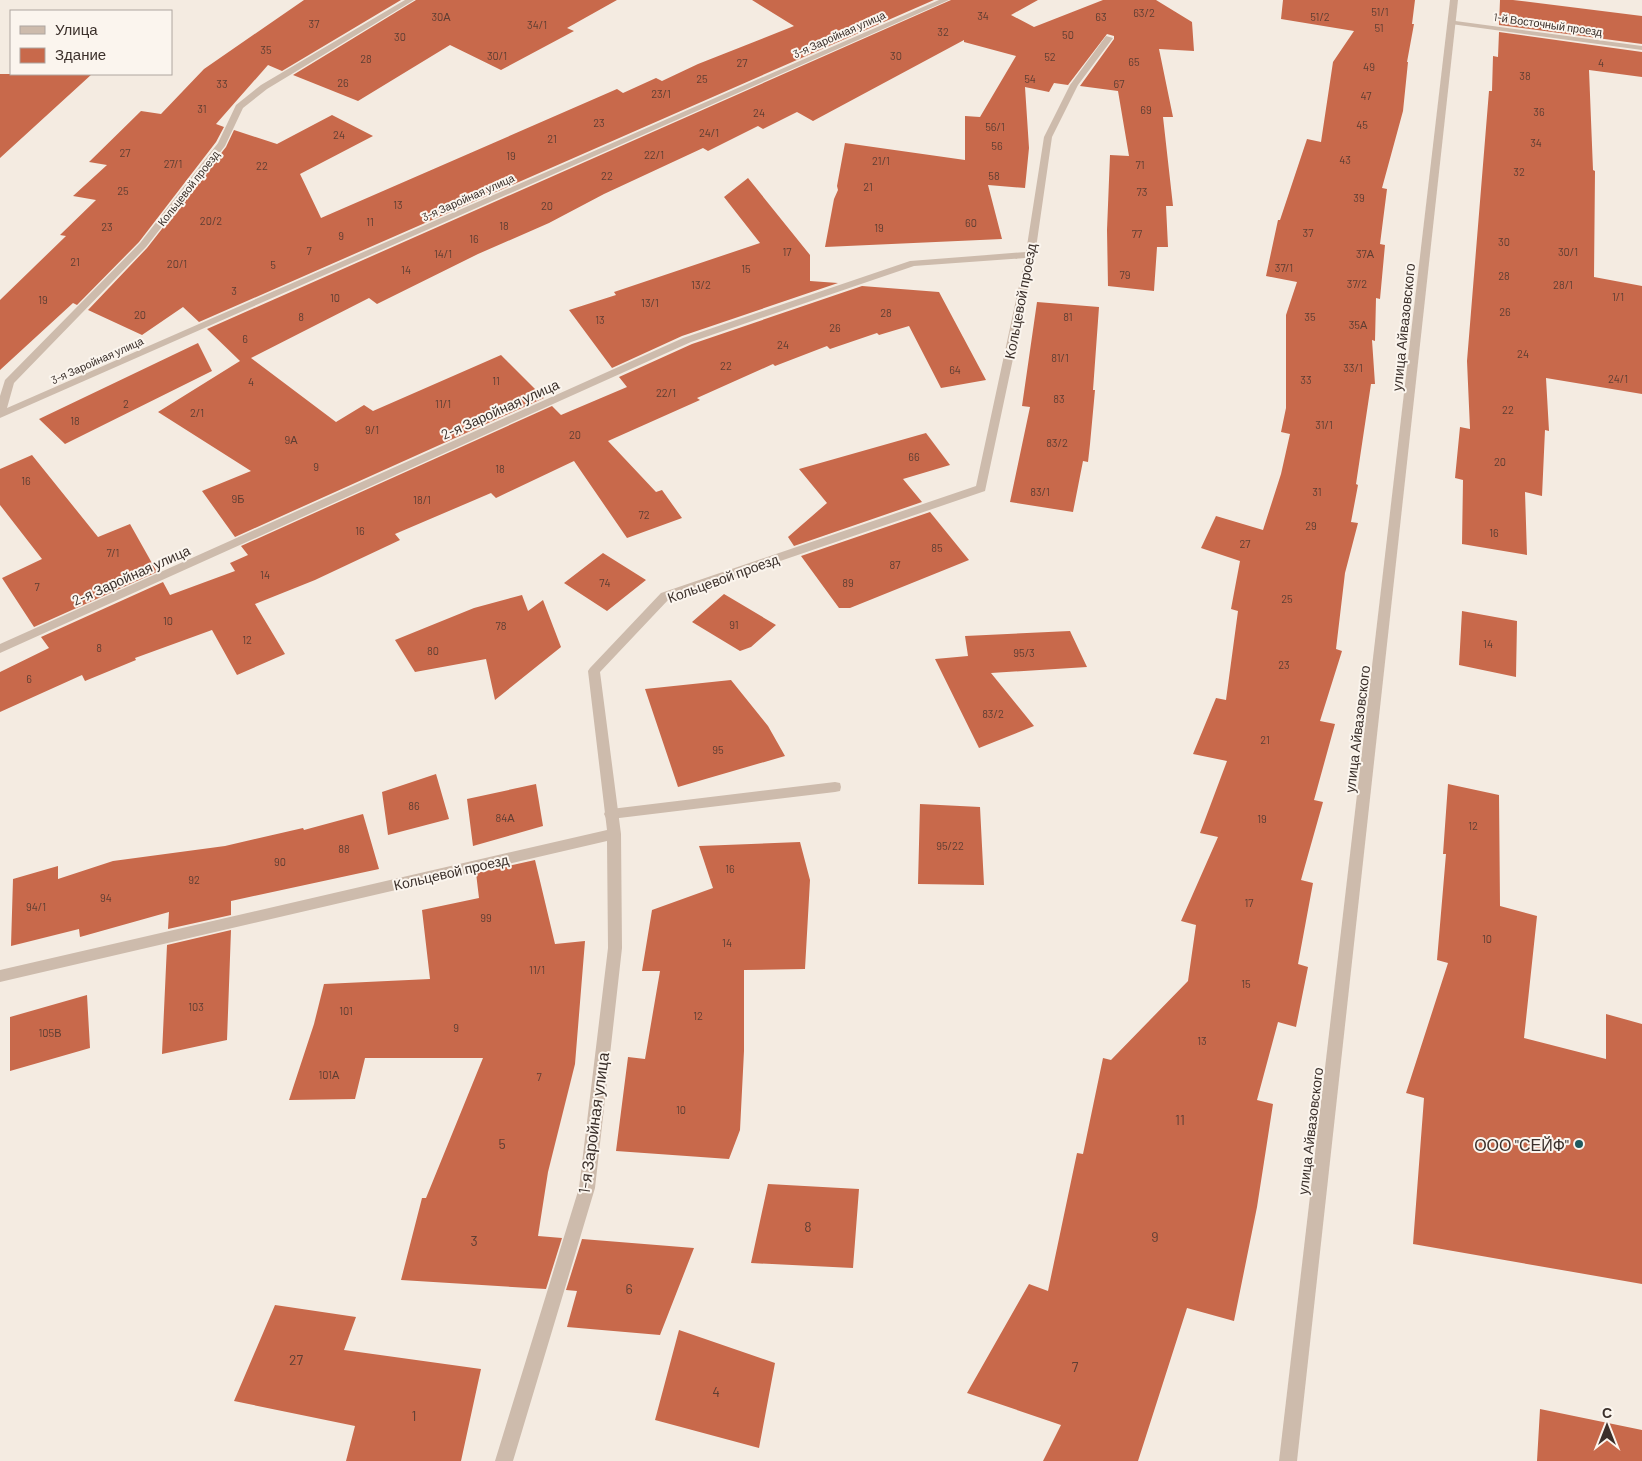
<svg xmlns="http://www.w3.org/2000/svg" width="1642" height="1461" font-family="Barlow,sans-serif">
<rect width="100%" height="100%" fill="#f4ebe1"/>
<!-- building -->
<path fill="#c8694b" d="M304 0H401L282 71 268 65 216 124 224 127 216 142 139 242 77 305 73 303 0 370V300L66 236 60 235 96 200 73 196 107 165 89 162 141 111 161 114 204 69Z
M416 0H617L567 28 574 31 501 70 450 45 358 101 293 75Z
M752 0H934L199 322 183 307 142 335 88 310 147 248 226 147 234 130 277 144 332 115 373 136 300 174 321 218 617 89 623 93 656 78 662 81 698 64 794 26Z
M951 0H1038L1011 15 1034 27 1103 0H1156L1192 22 1194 51 1159 49 1173 117H1163L1173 206H1166L1168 247H1157L1154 291 1108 286 1107 230 1110 155 1129 156 1118 91 1080 86 1114 39V36L1107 34 1068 85 1054 83 1049 92 1025 87 1029 148 1025 188 988 185 1002 239 825 247 834 199 838 190 837 186 845 143 965 160V116L980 117 1016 56 964 42V40L813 121 797 112 763 129 758 126 708 151 703 148 604 194 549 223 478 254 377 304 369 298 251 358 336 422 364 405 373 411 501 355 544 398 235 537 202 491 251 471 158 412 240 361 207 329Z
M1283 0H1415L1412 24H1414L1407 62H1408L1403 111 1382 188 1387 189 1380 244 1385 245 1380 299 1376 298 1375 341 1372 340 1375 384H1371L1356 484 1358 485 1351 522 1358 523 1345 573 1336 649 1342 651 1320 721 1335 724 1314 800 1323 802 1301 880 1313 883 1298 964 1308 967 1296 1027 1278 1022 1257 1100 1273 1104 1257 1207 1234 1321 1187 1308 1138 1461H1043L1061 1425 967 1393 1029 1284 1048 1291 1077 1153 1083 1154 1103 1058 1111 1060 1188 981 1196 925 1181 921 1218 837 1200 833 1227 761 1193 754 1216 698 1226 700 1238 611 1231 609 1240 561 1201 548 1216 516 1263 530 1281 474 1290 434 1281 432 1286 408V315L1297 282 1266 276 1278 220H1280L1307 139 1321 142 1333 62 1354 31 1281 19Z
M1500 0H1513L1642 16V44L1499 25Z
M1499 32 1642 52V77L1589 70 1593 170 1595 171 1594 277 1642 286V394L1546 378 1549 431 1545 430 1542 496 1525 492 1527 555 1462 544 1463 480 1455 478 1460 427 1470 429 1467 361 1489 91H1492L1493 56 1498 57Z
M0 74H92L0 158Z
M748 178 810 255V281L838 283 682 336 612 368 569 310 616 295 614 292 760 243 724 197Z
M862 286 939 292 986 380 941 388 909 326 879 335 877 333 830 349 827 346 775 366 773 364 697 398 700 400 608 441 656 492 662 490 682 518 627 538 574 461 496 498 491 493 395 534 400 540 315 580 255 604 285 654 237 675 212 630 135 658 136 660 85 681 82 675 0 712V672L49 648 41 637 163 582 170 595 235 571 230 563 248 555 241 546 552 406 561 415 627 387 619 377 692 344Z
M1037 302 1099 307 1093 390H1095L1090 444 1088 462 1083 461 1073 512 1010 502 1030 407 1022 406Z
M198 343 212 371 65 444 39 419Z
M926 433 950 465 903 479 922 502 794 546 788 537 827 503 799 469Z
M32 455 98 537 130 524 157 572 34 627 2 578 42 559 0 505V469Z
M930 512 969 560 850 608H839L801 556Z
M603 553 646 580 607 611 564 583Z
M724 594 776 625 751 647 740 651 692 622Z
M522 595 528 611 543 600 561 647 495 700 486 659 415 672 395 640 474 608Z
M1462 611 1517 621 1516 677 1459 665Z
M1070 631 1087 667 991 673 1034 726 979 748 935 659 968 656 965 636Z
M731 680 768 726 785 756 678 787 645 689Z
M436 774 449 819 388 835 382 792Z
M536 784 543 826 473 846 467 799Z
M1448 784 1499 795 1500 906 1537 916 1524 1038 1606 1059V1014L1642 1024V1284L1413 1244 1424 1098 1406 1093 1448 963 1437 960 1446 854H1443Z
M920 804 980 807 984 885 918 884Z
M363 814 379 869 231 901V915L168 929 169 912 80 937 79 929 11 946 13 879 58 866V879L113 861 225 846 303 828 304 830Z
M800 842 810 880 805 969 744 970V1051L740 1130 729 1159 616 1151 628 1057 645 1059 660 971H642L652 910 713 888 699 846Z
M535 860 555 944 585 941 575 1064 548 1172 538 1236 562 1238 546 1289 401 1280 422 1198H426L483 1058H365L355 1099 289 1100 314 1024 324 984 430 979 422 910 479 898 476 873Z
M231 930 227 1040 162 1054 167 945Z
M87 995 90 1048 10 1071V1017Z
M768 1184 859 1189 853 1268 751 1263Z
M582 1239 694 1248 660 1335 567 1327 577 1291 566 1290Z
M275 1305 356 1317 344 1350 481 1369 461 1461H346L355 1426 234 1401Z
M679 1330 775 1363 759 1448 655 1420Z
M1540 1409 1642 1430V1461H1537Z"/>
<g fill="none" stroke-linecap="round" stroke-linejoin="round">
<!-- service -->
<path fill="#cdbbac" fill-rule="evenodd" d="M835 782 840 783 841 787 840 791 835 792 611 819 606 818 604 814 606 810 611 809Z"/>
<!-- minor -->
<path fill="#cdbbac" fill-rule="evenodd" d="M405 0H414L267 89 243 108 225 146 146 247 14 383 7 408 939 0H949L0 418V396L5 380 140 243 218 143 236 105 261 85Z
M1448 20 1642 46V50L1451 24H1448Z
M1106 36 1113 38 1078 85 1052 137 1035 255 985 491 669 599 600 672 621 834 622 948 595 1188 513 1461H495L579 1188 608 948 607 841 0 982V970L607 830 588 671 590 668 661 593 976 486 1025 258 914 266 691 342 0 653V644L683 338 910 261 1026 252 1044 137 1070 85Z"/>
<!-- tertiary -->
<path fill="#cdbbac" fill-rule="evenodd" d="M1450 0H1458L1297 1461H1279Z"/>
</g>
<!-- markers -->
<circle fill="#1f5a5e" stroke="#fbf5ee" stroke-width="2" cx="1579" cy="1144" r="5"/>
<g text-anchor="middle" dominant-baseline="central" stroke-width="4" stroke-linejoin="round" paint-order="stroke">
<!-- number labels -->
<g font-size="11" fill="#5e3e33">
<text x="1380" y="11">51/1</text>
<text x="1144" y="12">63/2</text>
<text x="983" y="15">34</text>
<text x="441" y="16">30А</text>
<text x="1101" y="16">63</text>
<text x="1320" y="16">51/2</text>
<text x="314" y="23">37</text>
<text x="537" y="24">34/1</text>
<text x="1379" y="27">51</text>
<text x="943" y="31">32</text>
<text x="1068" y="34">50</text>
<text x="400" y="36">30</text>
<text x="266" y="49">35</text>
<text x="497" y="55">30/1</text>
<text x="896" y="55">30</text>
<text x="1050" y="56">52</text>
<text x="366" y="58">28</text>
<text x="1134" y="61">65</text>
<text x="742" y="62">27</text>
<text x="1601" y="62">4</text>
<text x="1369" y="66">49</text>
<text x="1525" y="75">38</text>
<text x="702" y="78">25</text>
<text x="1030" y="78">54</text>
<text x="343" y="82">26</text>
<text x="222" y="83">33</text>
<text x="1119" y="83">67</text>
<text x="661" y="93">23/1</text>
<text x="1366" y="95">47</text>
<text x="202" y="108">31</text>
<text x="1146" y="109">69</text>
<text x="1539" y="111">36</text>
<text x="759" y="112">24</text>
<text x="599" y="122">23</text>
<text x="1362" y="124">45</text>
<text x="995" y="126">56/1</text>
<text x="709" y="132">24/1</text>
<text x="339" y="134">24</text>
<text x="552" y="138">21</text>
<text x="1536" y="142">34</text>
<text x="997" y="145">56</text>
<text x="125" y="152">27</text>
<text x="654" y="154">22/1</text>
<text x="511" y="155">19</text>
<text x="1345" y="159">43</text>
<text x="881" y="160">21/1</text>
<text x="173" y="163">27/1</text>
<text x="1140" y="164">71</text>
<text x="262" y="165">22</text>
<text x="1519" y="171">32</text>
<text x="607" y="175">22</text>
<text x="994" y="175">58</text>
<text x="868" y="186">21</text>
<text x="123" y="190">25</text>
<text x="1142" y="191">73</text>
<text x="1359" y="197">39</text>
<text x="398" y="204">13</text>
<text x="547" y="205">20</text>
<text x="211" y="220">20/2</text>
<text x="370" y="221">11</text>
<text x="971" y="222">60</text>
<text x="504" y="225">18</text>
<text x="107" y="226">23</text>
<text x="879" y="227">19</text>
<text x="1308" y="232">37</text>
<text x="1137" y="233">77</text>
<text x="341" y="235">9</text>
<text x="474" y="238">16</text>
<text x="1504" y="241">30</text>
<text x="309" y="250">7</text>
<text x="787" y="251">17</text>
<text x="1568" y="251">30/1</text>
<text x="443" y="253">14/1</text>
<text x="1365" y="253">37А</text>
<text x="75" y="261">21</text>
<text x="177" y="263">20/1</text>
<text x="273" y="264">5</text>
<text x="1284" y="267">37/1</text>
<text x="746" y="268">15</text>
<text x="406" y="269">14</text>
<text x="1125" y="274">79</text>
<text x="1504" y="275">28</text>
<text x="1357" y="283">37/2</text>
<text x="701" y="284">13/2</text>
<text x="1563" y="284">28/1</text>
<text x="234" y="290">3</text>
<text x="1618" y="296">1/1</text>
<text x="335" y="297">10</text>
<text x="43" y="299">19</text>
<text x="650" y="302">13/1</text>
<text x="1505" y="311">26</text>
<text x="886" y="312">28</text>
<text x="140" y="314">20</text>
<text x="301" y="316">8</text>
<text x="1068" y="316">81</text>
<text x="1310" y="316">35</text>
<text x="600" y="319">13</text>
<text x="1358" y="324">35А</text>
<text x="835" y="327">26</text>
<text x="245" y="338">6</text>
<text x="783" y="344">24</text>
<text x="1523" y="353">24</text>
<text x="1060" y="357">81/1</text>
<text x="726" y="365">22</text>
<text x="1353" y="367">33/1</text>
<text x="955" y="369">64</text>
<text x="1618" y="378">24/1</text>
<text x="1306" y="379">33</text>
<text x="496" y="380">11</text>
<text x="251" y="381">4</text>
<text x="666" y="392">22/1</text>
<text x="1059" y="398">83</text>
<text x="126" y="403">2</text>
<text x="443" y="403">11/1</text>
<text x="1508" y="409">22</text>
<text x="197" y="412">2/1</text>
<text x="75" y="420">18</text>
<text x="1324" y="424">31/1</text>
<text x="372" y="429">9/1</text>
<text x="575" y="434">20</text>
<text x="291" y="439">9А</text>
<text x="1057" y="442">83/2</text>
<text x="914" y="456">66</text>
<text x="1500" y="461">20</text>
<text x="316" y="466">9</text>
<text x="500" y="468">18</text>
<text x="26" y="480">16</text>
<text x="1040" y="491">83/1</text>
<text x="1317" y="491">31</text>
<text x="238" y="498">9Б</text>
<text x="422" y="499">18/1</text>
<text x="644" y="514">72</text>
<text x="1311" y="525">29</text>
<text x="360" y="530">16</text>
<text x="1494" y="532">16</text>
<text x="1245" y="543">27</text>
<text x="937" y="547">85</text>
<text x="113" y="552">7/1</text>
<text x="895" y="564">87</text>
<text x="265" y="574">14</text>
<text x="605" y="582">74</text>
<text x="848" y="582">89</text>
<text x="37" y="586">7</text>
<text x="1287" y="598">25</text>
<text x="168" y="620">10</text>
<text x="734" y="624">91</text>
<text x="501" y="625">78</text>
<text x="247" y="639">12</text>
<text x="1488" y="643">14</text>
<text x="99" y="647">8</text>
<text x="433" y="650">80</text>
<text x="1024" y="652">95/3</text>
<text x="1284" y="664">23</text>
<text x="29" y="678">6</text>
<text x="993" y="713">83/2</text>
<text x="1265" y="739">21</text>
<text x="718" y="749">95</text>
<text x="414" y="805">86</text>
<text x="505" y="817">84А</text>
<text x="1262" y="818">19</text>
<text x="1473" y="825">12</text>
<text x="950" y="845">95/22</text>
<text x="344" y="848">88</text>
<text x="280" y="861">90</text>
<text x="730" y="868">16</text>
<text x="194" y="879">92</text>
<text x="106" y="897">94</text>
<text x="1249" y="902">17</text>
<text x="36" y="906">94/1</text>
<text x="486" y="917">99</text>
<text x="1487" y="938">10</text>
<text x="727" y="942">14</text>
<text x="537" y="969">11/1</text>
<text x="1246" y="983">15</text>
<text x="196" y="1006">103</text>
<text x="346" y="1010">101</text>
<text x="698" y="1015">12</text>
<text x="456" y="1027">9</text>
<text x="50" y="1032">105В</text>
<text x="1202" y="1040">13</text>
<text x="329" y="1074">101А</text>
<text x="539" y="1076">7</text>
<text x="681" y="1109">10</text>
</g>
<!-- far-street labels -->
<g font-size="11" fill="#3b302b" stroke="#fbf5ee">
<text transform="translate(1548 24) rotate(8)">1-й Восточный проезд</text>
<text transform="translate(839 34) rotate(-24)">3-я Заройная улица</text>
<text transform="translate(188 188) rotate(-52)">Кольцевой проезд</text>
<text transform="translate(468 197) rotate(-24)">3-я Заройная улица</text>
<text transform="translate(97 360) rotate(-24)">3-я Заройная улица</text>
</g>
<!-- street labels -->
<g font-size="14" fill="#3b302b" stroke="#fbf5ee">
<text transform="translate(1020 301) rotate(-79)">Кольцевой проезд</text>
<text transform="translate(1403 327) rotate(-84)">улица Айвазовского</text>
<text transform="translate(500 409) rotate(-24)">2-я Заройная улица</text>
<text transform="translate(131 575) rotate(-24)">2-я Заройная улица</text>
<text transform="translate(723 578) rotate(-20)">Кольцевой проезд</text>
<text transform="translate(1357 729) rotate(-83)">улица Айвазовского</text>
<text transform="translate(451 872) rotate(-13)">Кольцевой проезд</text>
<text transform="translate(1310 1131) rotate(-83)">улица Айвазовского</text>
</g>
<!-- near-number labels -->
<g font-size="14" fill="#5e3e33">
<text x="1180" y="1119">11</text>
<text x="502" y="1143">5</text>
<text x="808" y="1226">8</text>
<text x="1155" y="1236">9</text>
<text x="474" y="1240">3</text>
<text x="629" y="1288">6</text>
<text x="296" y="1359">27</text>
<text x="1075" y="1366">7</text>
<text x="716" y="1391">4</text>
<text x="414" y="1415">1</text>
</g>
<!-- near-street labels -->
<g font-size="16" fill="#3b302b" stroke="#fbf5ee">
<text transform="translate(593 1123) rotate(-82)">1-я Заройная улица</text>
</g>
<!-- near-poi labels -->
<g font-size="16" fill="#3b302b" stroke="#fbf5ee" text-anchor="end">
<text x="1569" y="1144">ООО "СЕЙФ"</text>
</g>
</g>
<!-- legend -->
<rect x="10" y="10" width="162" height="65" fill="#fbf5ee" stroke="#aea6a0"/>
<rect x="20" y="26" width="25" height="8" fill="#cdbbac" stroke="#aea6a0"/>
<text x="55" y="35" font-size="15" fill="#3b302b">Улица</text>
<rect x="20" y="48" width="25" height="15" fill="#c8694b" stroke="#aea6a0"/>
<text x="55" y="60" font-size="15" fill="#3b302b">Здание</text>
<!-- north arrow -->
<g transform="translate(1607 1426)" stroke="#fbf5ee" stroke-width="4" paint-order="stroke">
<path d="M0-4L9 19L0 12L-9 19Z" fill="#3b302b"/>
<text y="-8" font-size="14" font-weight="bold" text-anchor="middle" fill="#3b302b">С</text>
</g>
</svg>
